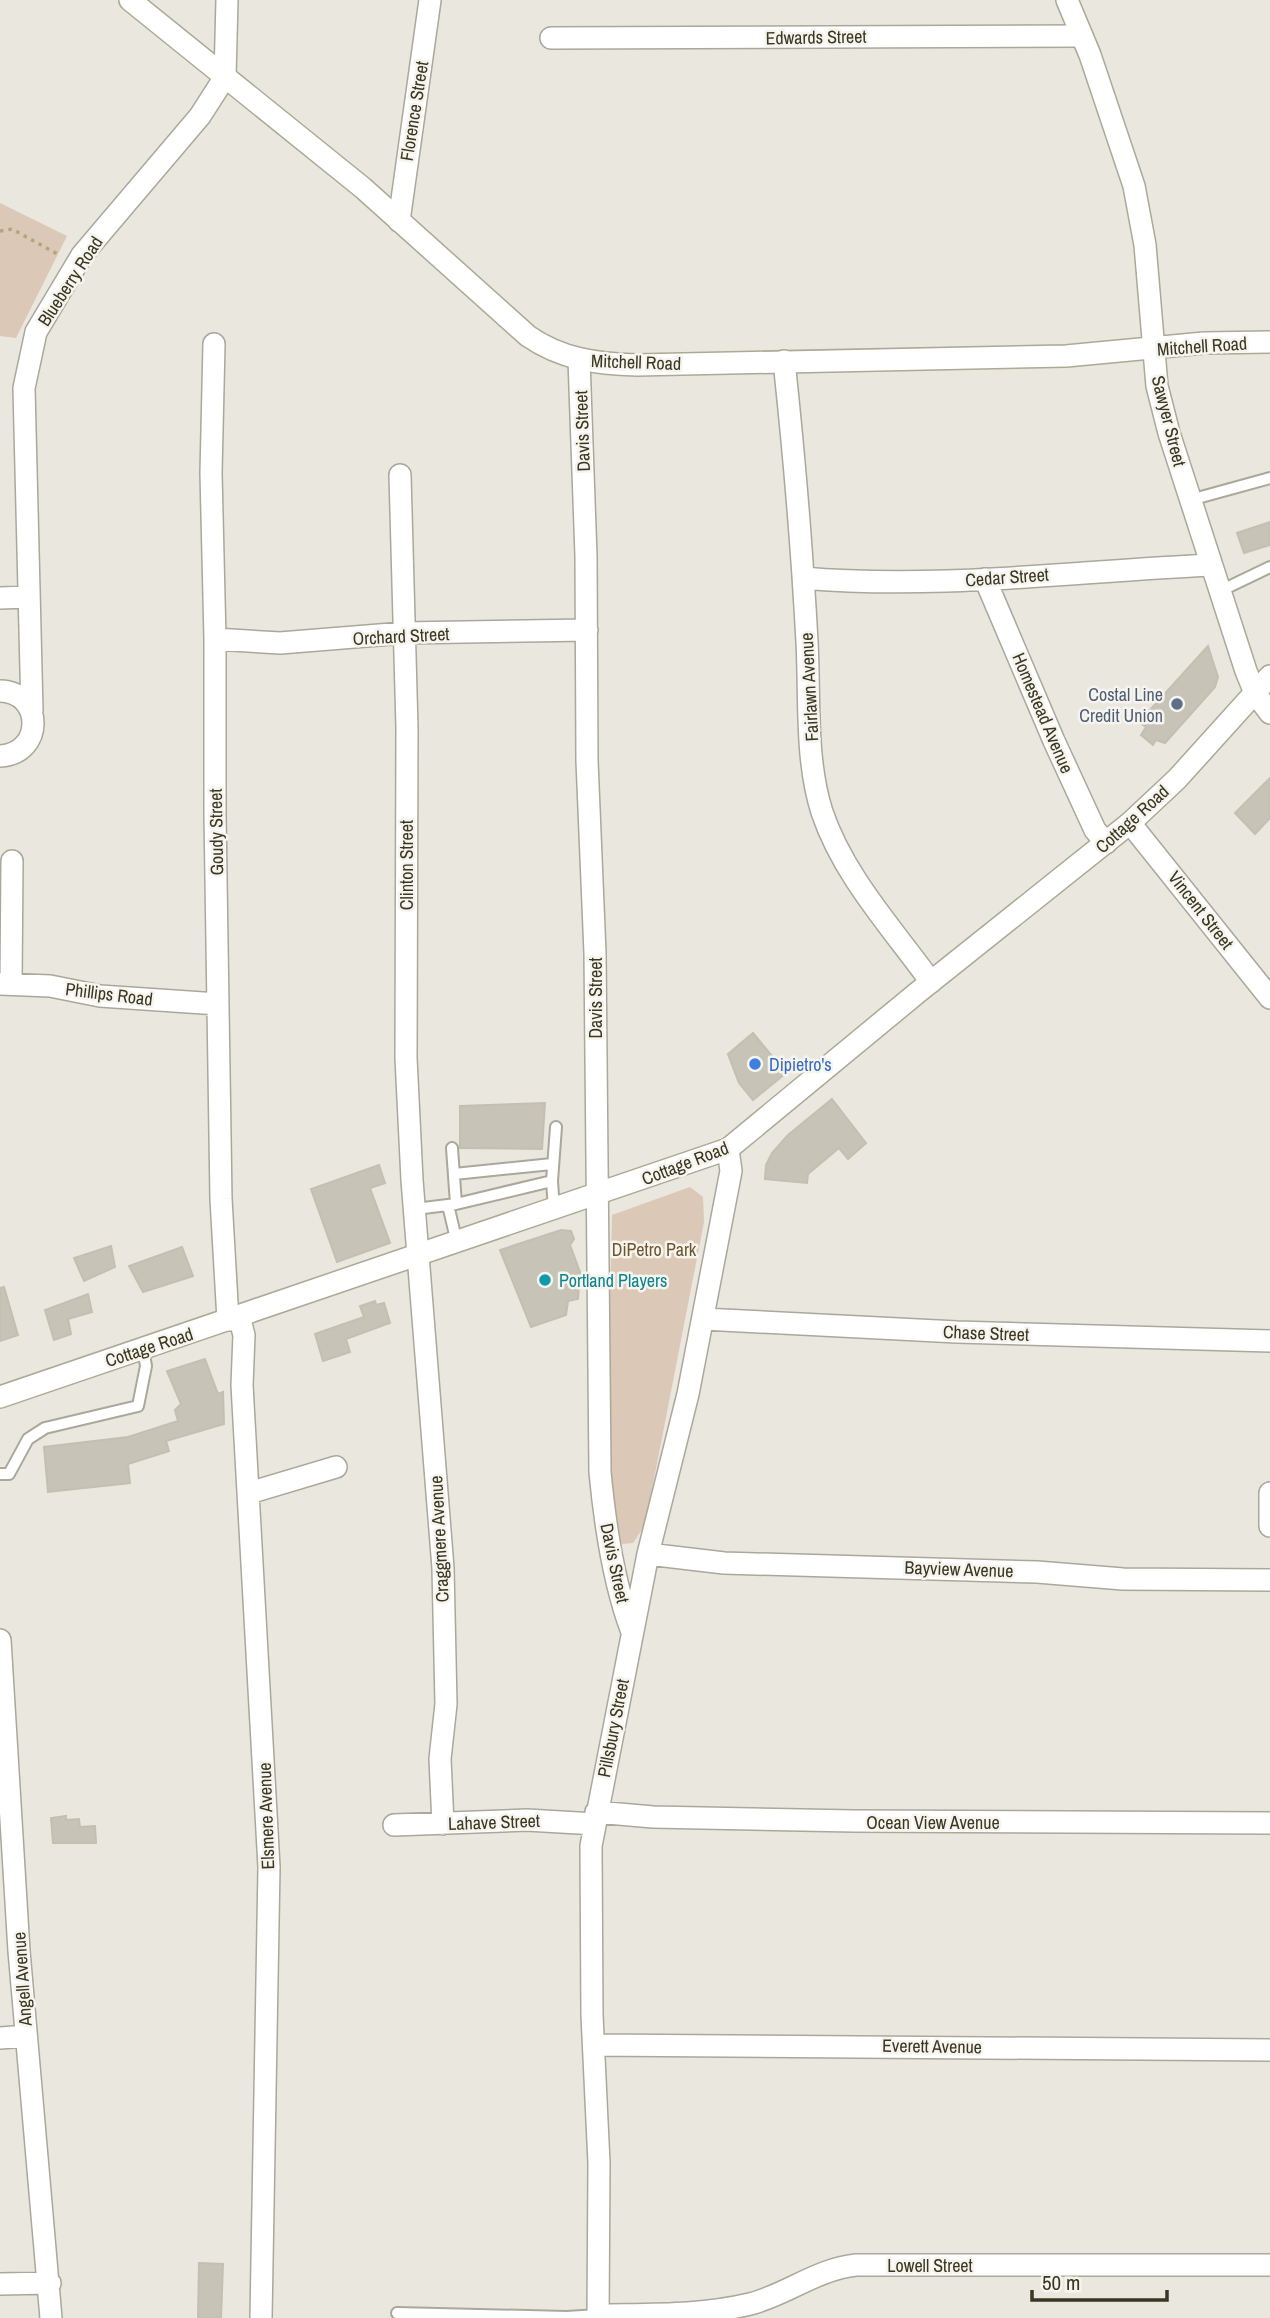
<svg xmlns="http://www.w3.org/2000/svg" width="1270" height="2318" font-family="'Archivo Narrow',sans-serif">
<rect width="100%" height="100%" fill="#eae7de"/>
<!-- green -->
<path fill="#dbc8b6" d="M0 203 67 236 16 338 0 336Z
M690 1187 703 1197 704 1222 645 1525 633 1543 622 1544 614 1527 606 1466 612 1215Z"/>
<!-- building -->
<path fill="#c7c3b6" stroke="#c3bfb1" stroke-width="2" d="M1270 522V545L1244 553 1237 533Z
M1208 646 1218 677 1215 687 1165 743 1156 740 1153 745 1141 735 1146 727 1139 722Z
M1270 778V818L1255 834 1235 813Z
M753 1033 786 1073 753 1100 739 1083 728 1054Z
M832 1099 866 1143 848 1159 839 1148 808 1174 807 1183 765 1179 766 1165 772 1153 788 1135Z
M545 1103 542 1149 460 1148V1106Z
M379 1165 385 1183 370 1188 390 1243 337 1262 311 1189Z
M561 1230 571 1231 574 1239 570 1245 580 1272 578 1299 568 1301 566 1315 531 1327 500 1250Z
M111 1246 115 1267 84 1281 74 1258Z
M182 1247 193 1276 143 1292 129 1266Z
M4 1287 18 1335 0 1341V1288Z
M88 1294 92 1312 68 1319 71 1334 54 1340 45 1310Z
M375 1301 376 1305 384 1303 390 1323 346 1339 350 1352 323 1361 315 1334 364 1317 360 1306Z
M205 1359 218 1394 223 1392 224 1424 166 1441 169 1451 128 1464 130 1483 48 1492 44 1447 128 1437 178 1421 175 1410 181 1404 167 1371Z
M66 1816V1820L79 1819 80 1827 95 1826 96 1843H53L51 1818Z
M199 2263 223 2264 221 2318H198Z"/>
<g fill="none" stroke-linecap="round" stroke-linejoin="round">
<defs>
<path id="lane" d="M1190 500 1270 478
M1220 591 1270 567
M452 1148 456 1204
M454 1174 552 1164
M448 1205 457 1243
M415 1209 456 1204 552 1181
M554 1210 552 1181 556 1127
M0 1474H9L28 1439 45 1428 138 1406 146 1366 143 1349
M397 2313 567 2317 598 2315"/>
<path id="street" d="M551 38 1082 36
M399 221 430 0
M214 344 211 473 215 639V815L221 1199 228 1320
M579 360 586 556 587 761 595 953 600 1472C605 1525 613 1582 632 1632
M784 361C794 454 802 548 807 642 810 697 805 759 822 812 843 875 892 928 931 982
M400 475 407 728 406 1058 412 1180 443 1568 446 1704 440 1759 443 1824
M803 578C938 590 1076 571 1211 565
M985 579 1054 741 1095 830 1106 843
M0 598 27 597
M215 639 280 643 404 633 587 630
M0 691C44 692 44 754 0 756
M32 711 24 388 36 332 82 255 200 116 225 77 227 0
M1130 823 1270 998
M0 984 50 986 100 996 218 1004
M11 984 12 861
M239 1316 244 1335 242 1385 269 1867 261 2318
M703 1319 957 1332 1270 1341
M249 1493 336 1467
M1270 1493V1526
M648 1554 724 1563 1037 1572 1123 1579 1270 1580
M0 1640 19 1951 51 2318
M596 1812 653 1817 854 1821 1270 1823
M394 1825 527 1820 595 1824
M0 2038 26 2036
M594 2045 1270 2050
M0 2284 50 2283
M598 2315C649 2314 700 2316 750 2304 786 2295 817 2269 856 2265H1270
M598 2318 599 2163 592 2015 591 1846 648 1554 688 1394 731 1171 728 1149"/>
<path id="secondary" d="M130 0 363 188 528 336C561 359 597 364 637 365L1066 356 1204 343 1270 342
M1067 0 1090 55 1134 186 1145 245 1157 386 1169 433 1246 671 1255 693 1270 713
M0 1397 728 1149 917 993 1130 823 1177 779 1270 676"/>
</defs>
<!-- lane casing -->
<use href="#lane" stroke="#aaa89a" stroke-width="14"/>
<!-- street casing -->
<use href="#street" stroke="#aaa89a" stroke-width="24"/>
<!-- secondary casing -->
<use href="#secondary" stroke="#aca994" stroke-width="24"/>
<!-- path -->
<path stroke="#ada87e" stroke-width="3.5" stroke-dasharray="3.5 5" stroke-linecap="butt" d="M0 231 12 229 61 256"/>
<!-- lane -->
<use href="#lane" stroke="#fff" stroke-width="10"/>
<!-- street -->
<use href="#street" stroke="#fff" stroke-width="21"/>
<!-- secondary -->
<use href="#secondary" stroke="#fff" stroke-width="21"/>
</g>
<!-- markers -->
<circle fill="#5c6f8a" stroke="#f6f4ee" stroke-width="2.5" cx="1177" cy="704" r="7"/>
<circle fill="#3f7fe0" stroke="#f6f4ee" stroke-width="2.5" cx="755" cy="1064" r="7"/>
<circle fill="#0f9aa8" stroke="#f6f4ee" stroke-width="2.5" cx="545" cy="1280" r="7"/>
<g text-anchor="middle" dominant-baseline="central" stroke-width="5" stroke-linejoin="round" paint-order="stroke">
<!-- street labels -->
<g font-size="18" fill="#393720" stroke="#f6f4ee">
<text transform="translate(816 37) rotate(-1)">Edwards Street</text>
<text transform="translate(414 111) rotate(-81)">Florence Street</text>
<text transform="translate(70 281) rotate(-57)">Blueberry Road</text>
<text transform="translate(1202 346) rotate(-4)">Mitchell Road</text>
<text transform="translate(636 362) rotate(2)">Mitchell Road</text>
<text transform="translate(1169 421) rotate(76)">Sawyer Street</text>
<text transform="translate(582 431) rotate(-92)">Davis Street</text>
<text transform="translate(1007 577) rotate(-4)">Cedar Street</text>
<text transform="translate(401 636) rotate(-3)">Orchard Street</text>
<text transform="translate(809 687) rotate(-93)">Fairlawn Avenue</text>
<text transform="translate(1043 713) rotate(67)">Homestead Avenue</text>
<text transform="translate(1132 819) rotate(-42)">Cottage Road</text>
<text transform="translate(216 832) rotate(-91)">Goudy Street</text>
<text transform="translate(406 865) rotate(-90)">Clinton Street</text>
<text transform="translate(1201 910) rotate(52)">Vincent Street</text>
<text transform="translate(109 994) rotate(7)">Phillips Road</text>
<text transform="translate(595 998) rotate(-90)">Davis Street</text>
<text transform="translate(685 1163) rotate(-21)">Cottage Road</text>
<text transform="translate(986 1333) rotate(2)">Chase Street</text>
<text transform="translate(149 1347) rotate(-18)">Cottage Road</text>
<text transform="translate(439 1539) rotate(-93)">Craggmere Avenue</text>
<text transform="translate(615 1563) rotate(78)">Davis Street</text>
<text transform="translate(959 1569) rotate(2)">Bayview Avenue</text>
<text transform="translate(613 1728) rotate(-79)">Pillsbury Street</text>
<text transform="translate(266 1816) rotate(-92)">Elsmere Avenue</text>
<text transform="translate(494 1822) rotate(-2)">Lahave Street</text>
<text x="933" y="1822">Ocean View Avenue</text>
<text transform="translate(22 1979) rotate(-94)">Angell Avenue</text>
<text transform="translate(932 2046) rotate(1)">Everett Avenue</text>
<text x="930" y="2265">Lowell Street</text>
</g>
<!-- service labels -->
<g font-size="18" fill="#4e5e75" stroke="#f6f4ee" text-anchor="end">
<text x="1163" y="694">Costal Line<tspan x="1163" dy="21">Credit Union</tspan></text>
</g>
<!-- shop labels -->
<g font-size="18" fill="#366cbe" stroke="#f6f4ee" text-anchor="start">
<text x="769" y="1064">Dipietro's</text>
</g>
<!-- park labels -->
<g font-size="18" fill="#6f532a" stroke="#f6f4ee">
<text x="654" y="1249">DiPetro Park</text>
</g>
<!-- culture labels -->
<g font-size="18" fill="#0d838f" stroke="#f6f4ee" text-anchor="start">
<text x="559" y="1280">Portland Players</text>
</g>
</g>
<!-- scale -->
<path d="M1032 2290v10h135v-10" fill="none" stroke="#393720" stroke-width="3.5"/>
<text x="1042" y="2290" font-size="21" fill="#393720" stroke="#f6f4ee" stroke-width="5" paint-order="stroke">50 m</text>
</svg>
